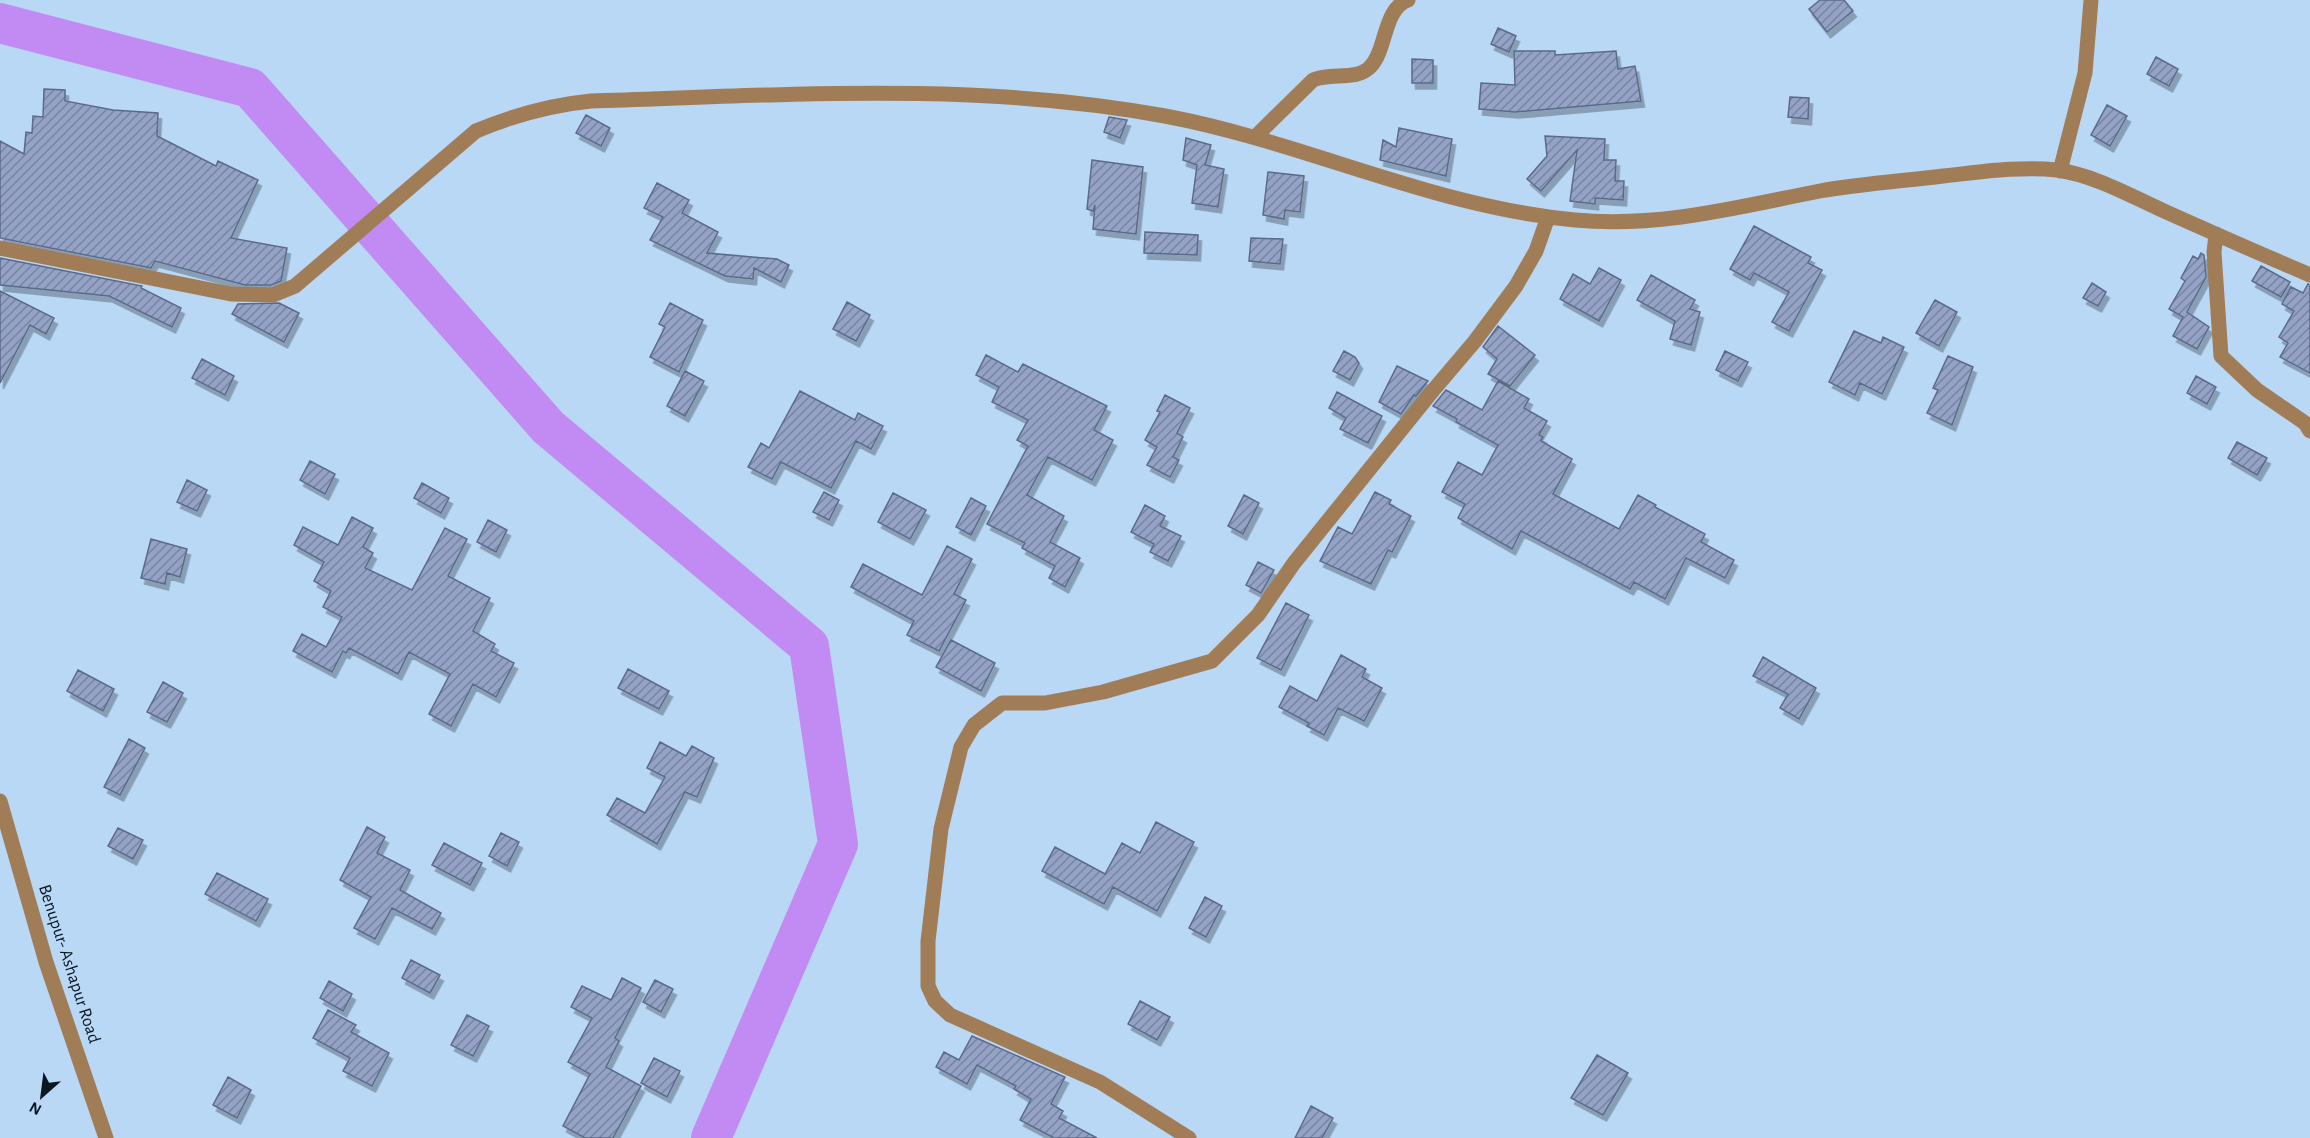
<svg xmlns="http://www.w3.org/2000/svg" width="2310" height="1138" font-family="'Alegreya Sans',sans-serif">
<defs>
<pattern id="building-hatch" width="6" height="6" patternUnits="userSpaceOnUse" patternTransform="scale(1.5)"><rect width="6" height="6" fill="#94a2c5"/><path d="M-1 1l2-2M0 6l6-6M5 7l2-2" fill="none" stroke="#7783a0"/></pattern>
<filter id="shadow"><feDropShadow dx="3.5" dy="6" stdDeviation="0" flood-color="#0004"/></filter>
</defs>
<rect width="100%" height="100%" fill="#b9d8f6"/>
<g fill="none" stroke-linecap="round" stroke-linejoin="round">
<!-- river -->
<path stroke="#c18bf3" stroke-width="40" d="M0 23 250 88 548 427 809 646 838 844 711 1138"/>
</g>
<!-- building -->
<path fill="url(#building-hatch)" stroke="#5c6a8a" stroke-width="1.5" filter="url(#shadow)" d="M1820 0H1844L1853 11 1827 32 1809 9Z
M1498 28 1516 36 1509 52 1491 44Z
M1514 51H1555V55L1616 51 1618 69 1635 66 1641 101 1515 112 1479 109 1481 83 1515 85Z
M2156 57 2178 69 2169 86 2147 74Z
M1412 59 1433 60V83H1412Z
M44 89 65 90V101L113 110 158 113 157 136 216 166 218 161 258 180 231 238 287 248 281 281 271 285H245L155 261 151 268 0 238V141L24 154 26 132 32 133 33 116 43 117Z
M1790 97 1809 98 1808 119 1788 117Z
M2107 105 2127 116 2110 146 2091 135Z
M586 115 610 128 601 146 576 133Z
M1109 117 1127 120 1120 138 1104 132Z
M1399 128 1452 139 1446 176 1380 160 1383 140 1396 147Z
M1545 136 1605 139 1604 160H1616L1615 181H1624L1623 200 1595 198V204L1570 201 1577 150 1541 191 1527 179 1547 156Z
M1186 138 1211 145 1205 165 1224 169 1218 207 1192 203 1197 165 1183 160Z
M1092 160 1143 167 1136 234 1093 229 1095 205 1093 211 1087 209Z
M1268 172 1304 176 1300 212 1285 210 1284 219 1263 215Z
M657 183 689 200 682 213 718 232 707 253 777 259 789 265 781 282 754 268 753 279 725 276 650 240 663 217 644 208Z
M1754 226 1811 257 1808 263 1822 270 1789 331 1772 322 1789 292 1754 273 1750 280 1730 269Z
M1145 232 1198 235 1197 255 1144 253Z
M1251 238 1283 239 1280 264 1249 261Z
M2201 253 2204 255 2206 277 2187 312 2209 327 2197 349 2173 336 2183 317 2169 309 2185 281 2181 278 2193 256 2198 259Z
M0 258 142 286 141 288 181 308 172 327 109 296 0 285Z
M2261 266 2290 282 2281 297 2252 281Z
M1599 268 1621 280 1599 321 1560 299 1573 274 1590 284Z
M1651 275 1695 300 1690 309 1700 312 1691 345 1670 339 1675 321 1637 300Z
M2092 283 2106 292 2098 306 2083 298Z
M2308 284 2310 285V373L2280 357 2288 343 2279 337 2294 311 2282 304 2291 287 2303 293Z
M0 291 54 318 46 334 30 325 0 383Z
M1935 300 1957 312 1939 346 1916 333Z
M847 302 870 315 856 341 833 329Z
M279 303 299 313 284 342 232 314 238 304Z
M670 303 703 320 679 372 650 357 665 327 659 324Z
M1498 326 1535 355 1510 386 1488 374 1497 359 1483 347Z
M1854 331 1881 343 1883 337 1904 347 1882 394 1860 383 1855 395 1829 382Z
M1344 351 1355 357 1359 363 1350 380 1333 371Z
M1725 351 1748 362 1738 381 1716 370Z
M986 355 1018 372 1023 364 1107 406 1094 430 1113 440 1092 480 1048 457 1027 495 1064 516 1050 542 1080 558 1065 587 1049 578 1055 566 1022 548 1025 543 987 524 1028 446 1017 440 1028 420 992 402 999 387 976 375Z
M1948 356 1973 367 1952 425 1927 413 1938 390 1933 388Z
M202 359 234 376 225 395 192 378Z
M1397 366 1428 381 1416 396 1414 395 1401 414 1379 402Z
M685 371 704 381 685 416 667 406Z
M2196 376 2216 387 2207 404 2187 393Z
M1498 381 1529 399 1524 408 1547 421 1539 435 1543 437 1541 441 1572 459 1553 494 1619 529 1638 495 1656 505 1655 507 1705 534 1701 542 1734 560 1725 578 1686 558 1665 599 1634 582 1630 589 1521 531 1512 549 1458 518 1465 504 1442 492 1458 462 1482 475 1498 445 1456 422 1457 419 1433 406 1446 390 1482 410Z
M800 391 855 420 858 413 883 426 871 449 856 441 831 488 781 462 772 479 748 467 761 443 769 448Z
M1337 392 1382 416 1368 443 1340 429 1346 418 1329 408Z
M1165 395 1190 408 1177 433 1183 437 1173 457 1179 460 1170 477 1147 465 1157 447 1145 440 1160 412 1157 411Z
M2237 442 2267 458 2257 475 2228 458Z
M310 461 335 474 325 494 300 480Z
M187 480 207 490 197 511 177 502Z
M422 483 449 498 441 513 414 498Z
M824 492 839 500 829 520 813 512Z
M1375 492 1391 500 1389 504 1411 516 1392 552 1388 550 1371 584 1320 561 1338 527 1352 534Z
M893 493 926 510 910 539 878 522Z
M1244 495 1259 503 1243 534 1228 526Z
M971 498 986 506 971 535 956 527Z
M1145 505 1165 516 1160 526 1181 536 1168 561 1150 552 1154 544 1131 532Z
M352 517 373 528 363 547 373 553 365 568 412 590 445 528 467 539 448 576 490 598 473 631 495 644 491 651 514 663 496 697 473 684 451 726 429 714 450 674 409 652 398 674 349 648 346 653 343 651 332 672 293 651 302 634 326 647 342 617 323 607 331 591 314 581 324 562 294 545 303 527 338 545Z
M488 520 507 530 496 552 477 542Z
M151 539 187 549 180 577 167 573 165 584 141 578Z
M947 546 972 559 954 594 966 600 939 651 907 635 914 621 851 587 863 564 922 595Z
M1258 562 1274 570 1261 593 1246 585Z
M1286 603 1309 615 1281 670 1257 658Z
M951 640 995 663 981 691 936 667Z
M1341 655 1366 669 1362 677 1382 688 1364 721 1338 708 1324 735 1307 726 1309 723 1279 707 1290 686 1317 701Z
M1763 657 1816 688 1799 719 1780 708 1788 694 1753 676Z
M628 669 669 691 659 709 618 688Z
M78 670 114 689 103 711 67 691Z
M163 682 183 693 167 722 147 712Z
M129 739 145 748 120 795 104 787Z
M660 742 686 756 692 746 714 758 697 797 685 792 657 844 607 815 617 798 645 813 665 777 647 768Z
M1156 822 1194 842 1157 911 1113 887 1104 904 1042 871 1055 847 1105 874 1122 843 1140 853Z
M367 827 385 837 377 853 410 870 400 890 441 913 432 929 392 908 375 939 354 928 371 897 340 880Z
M118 828 143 840 133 859 108 846Z
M501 833 519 842 507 866 489 856Z
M444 843 482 863 470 885 432 865Z
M217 873 268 899 256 921 205 894Z
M1205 897 1222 906 1206 937 1189 928Z
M411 960 440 975 430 993 402 978Z
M622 978 641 988 615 1038 619 1041 606 1067 641 1086 613 1138H585L563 1126 590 1074 568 1062 592 1018 571 1007 582 986 611 1000Z
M655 980 673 989 661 1012 643 1002Z
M329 981 352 994 343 1011 320 998Z
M1140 1001 1170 1017 1157 1040 1128 1024Z
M328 1010 356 1025 351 1032 389 1053 372 1086 343 1071 350 1058 313 1038Z
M467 1015 489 1026 473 1056 451 1045Z
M972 1036 1065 1077 1051 1104 1063 1111 1059 1118 1097 1138H1054L1020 1120 1031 1099 1014 1089 1016 1086 977 1065 967 1084 936 1067 944 1052 959 1060Z
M1597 1055 1628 1073 1603 1115 1571 1098Z
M654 1058 680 1071 667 1097 641 1083Z
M228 1077 251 1090 237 1118 213 1105Z
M1311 1106 1333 1118 1322 1138H1295Z"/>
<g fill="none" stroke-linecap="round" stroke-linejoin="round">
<!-- minor -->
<path stroke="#a17d57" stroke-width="15" d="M1255 137 1313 80C1330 72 1357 81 1370 67 1387 50 1383 9 1408 0
M2060 171 2085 73 2091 0
M2216 234 2214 252 2221 356 2257 390 2305 423 2310 431
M0 248 231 294 273 295 295 286 476 131C514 115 551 105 591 101 782 95 975 81 1165 116 1304 142 1433 207 1575 220 1660 228 1738 207 1820 191 1860 184 1902 181 1943 176 1981 172 2019 166 2057 170 2094 175 2131 196 2164 211 2213 233 2261 254 2310 275
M0 801 46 962 106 1138
M1189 1138 1100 1082 950 1015 935 1001 928 986V941L941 829 961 747 974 725 1002 703H1045L1103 692 1212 661 1258 615 1294 563 1430 394 1475 341 1516 286 1536 251 1548 217"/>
</g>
<g text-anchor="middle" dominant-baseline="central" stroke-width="6" stroke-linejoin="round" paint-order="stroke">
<!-- street labels -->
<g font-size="18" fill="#0b1621" stroke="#b9d8f6">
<text transform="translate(69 964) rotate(72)">Benupur- Ashapur Road</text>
</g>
</g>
<!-- north arrow -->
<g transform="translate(42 1096) rotate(208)" stroke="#b9d8f6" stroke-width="4.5" paint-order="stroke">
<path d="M0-4.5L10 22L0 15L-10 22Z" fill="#0b1621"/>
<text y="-9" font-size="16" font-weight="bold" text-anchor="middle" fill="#0b1621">N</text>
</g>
</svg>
